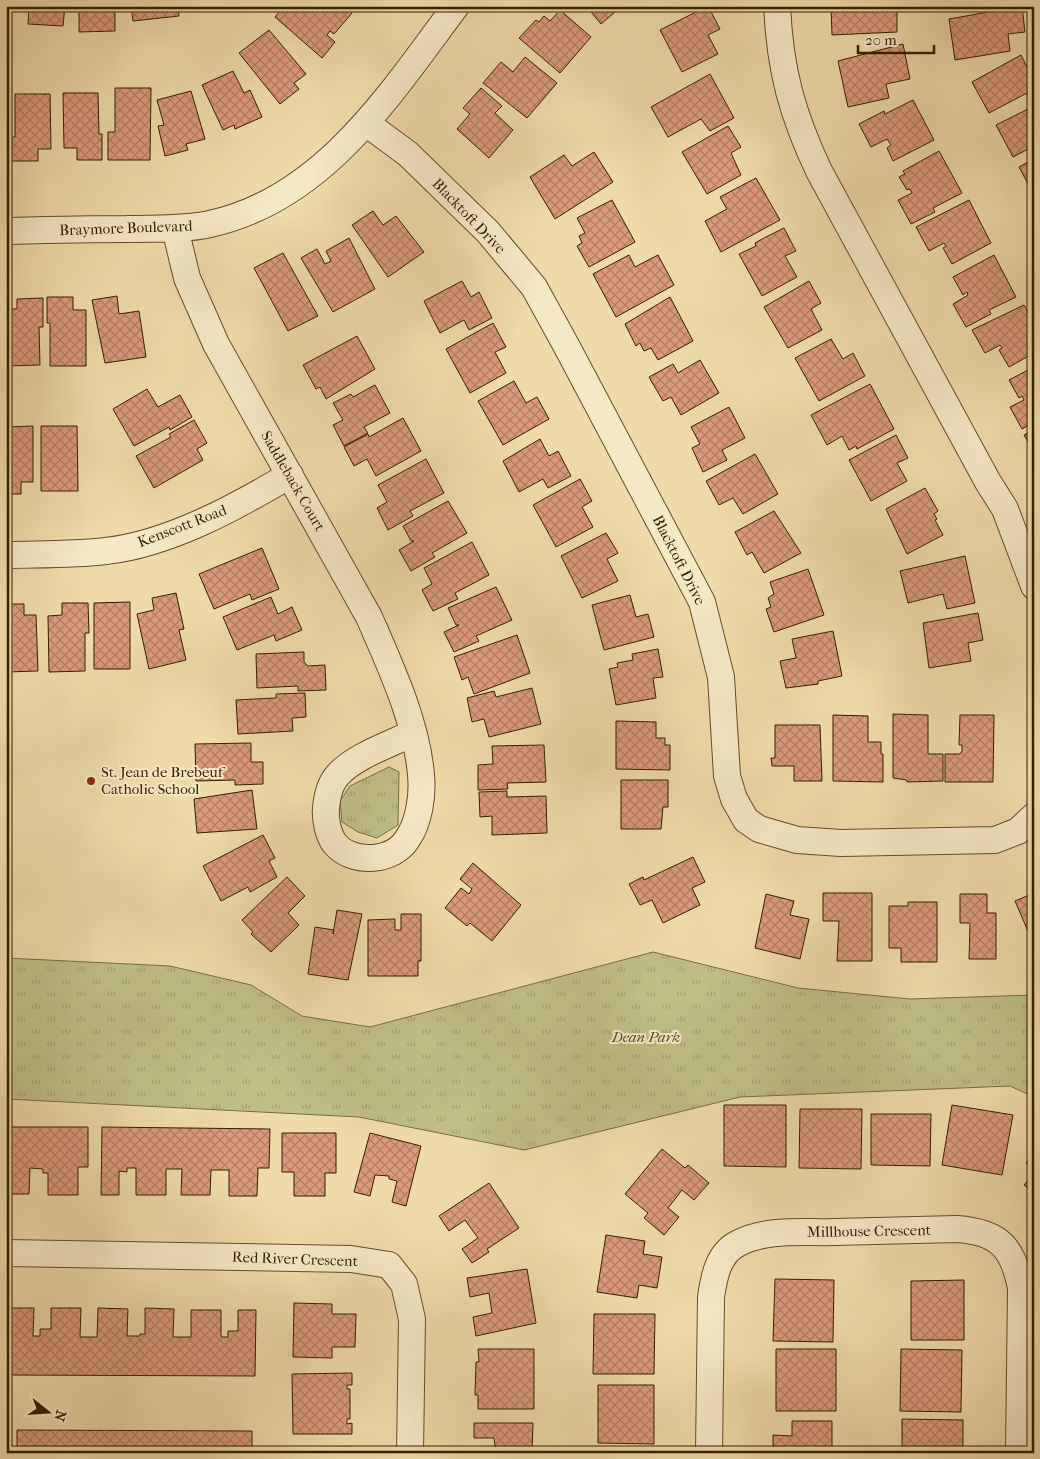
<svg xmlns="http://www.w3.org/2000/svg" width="1040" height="1459" font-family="'IM FELL French Canon',serif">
<defs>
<pattern id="grass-tufts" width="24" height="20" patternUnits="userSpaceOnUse" patternTransform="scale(1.25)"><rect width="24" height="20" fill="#bebe85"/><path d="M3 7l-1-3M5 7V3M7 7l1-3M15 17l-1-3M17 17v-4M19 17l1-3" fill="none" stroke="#a4a371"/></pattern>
<pattern id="building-cross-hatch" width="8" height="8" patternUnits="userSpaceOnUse" patternTransform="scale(1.25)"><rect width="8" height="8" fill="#dc9a7c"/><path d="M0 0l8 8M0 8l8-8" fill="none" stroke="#b37d63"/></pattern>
</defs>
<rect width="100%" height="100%" fill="#efdba9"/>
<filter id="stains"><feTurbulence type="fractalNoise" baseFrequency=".004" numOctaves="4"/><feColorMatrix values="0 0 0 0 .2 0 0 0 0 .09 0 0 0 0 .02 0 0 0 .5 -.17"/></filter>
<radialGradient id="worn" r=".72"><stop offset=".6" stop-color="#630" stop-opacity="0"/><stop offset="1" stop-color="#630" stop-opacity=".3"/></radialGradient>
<!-- grass -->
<path fill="url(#grass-tufts)" stroke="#786e42" d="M389 767 399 772 398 825 377 838 358 832 342 822 340 801 350 786Z
M653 952 798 988 910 999 1034 995V1097L1010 1086 740 1097 524 1150 359 1117 6 1099V958L170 966 251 985 302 1016 370 1027Z"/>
<!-- building -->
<path fill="url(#building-cross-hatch)" stroke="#331f00" d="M29 6H65L63 26 28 24Z
M79 6H115V31L79 32Z
M131 6H178L179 16 133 21Z
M284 6H344L352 13 334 34 330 31 327 35 335 42 322 58 275 17Z
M586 6H622L601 24Z
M708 6 720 29 708 35 718 54 682 72 660 30Z
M831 6H897V32L832 35Z
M1022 6 1025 32 1008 34 1010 51 955 60 949 19Z
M560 10 591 37 560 73 519 38 536 20 539 22 544 16 550 21Z
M269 30 306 74 294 83 299 89 280 104 239 53Z
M903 44 910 79 886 84 889 98 848 107 838 61Z
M1021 55 1027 67 1034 64V93L1028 96 1027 93 989 113 972 82Z
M525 57 557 83 527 118 483 83 501 62 513 72Z
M233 71 244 93 250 90 262 117 235 129 234 125 223 130 202 85Z
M710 74 734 118 710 131 701 119 668 137 651 107Z
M115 88H151L150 160H108V132H115Z
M481 88 502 106 495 113 513 130 489 158 457 129 470 114 463 108Z
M191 91 205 139 186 144 188 150 165 156 158 126 164 125 157 100Z
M63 93H98L99 134H102V160H77V148H64Z
M15 94H50L51 149H38V161H12V137H15Z
M913 100 934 140 893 161 887 148 891 145 887 139 871 147 859 124 884 111 885 114Z
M1034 100V146L1013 157 996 125 1030 108 1028 103Z
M6 120H8V162H6Z
M728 126 741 147 731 153 741 175 707 194 682 152Z
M939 151 962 193 933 208 935 212 911 224 898 200 912 193 910 189 907 190 899 177 905 174 903 171Z
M594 152 613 182 555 219 530 177 564 155 572 166Z
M1034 159V195L1019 167Z
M756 178 780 220 721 252 705 221 727 209 720 197Z
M612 200 635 242 589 267 577 246 582 243 579 236 585 233 577 218Z
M969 200 991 243 952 264 943 248 946 246 944 243 929 251 916 227Z
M373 211 383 225 396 216 424 252 388 277 352 225Z
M784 228 796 251 785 256 797 277 762 296 739 254 756 246 755 243 764 238Z
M349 238 375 289 333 312 301 258 317 249 325 264 331 261 326 251Z
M283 253 318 316 288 331 254 268Z
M629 255 635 267 658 255 674 285 616 317 593 274Z
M994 255 1016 297 989 310 991 314 966 327 953 304 968 295 967 292 963 295 953 277Z
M462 281 471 297 479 292 492 318 469 330 464 320 440 333 424 301Z
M809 281 821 303 811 309 822 330 788 348 764 307Z
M117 296 119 314 139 311 146 357 105 363 92 300Z
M47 297H73V310H86V366H50V323H47Z
M670 297 693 341 658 360 651 348 644 351 640 343 636 346 625 324Z
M43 298V327H39L40 365 6 366V309H17V299Z
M1024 305 1034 322V353L1009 367 999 350 1002 348 1000 345 985 353 972 330Z
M493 323 506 347 495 352 506 373 470 393 446 349Z
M357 336 375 369 326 399 320 387 316 389 303 365Z
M831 339 843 359 853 353 865 376 819 401 795 358Z
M700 360 719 393 681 415 671 397 663 401 649 377 673 364 678 373Z
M1034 367V422L1022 429 1010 407 1024 400 1022 396 1019 398 1009 380Z
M514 381 526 403 537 397 549 419 503 445 478 401Z
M870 384 894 429 857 449 856 446 849 450 842 436 827 445 811 415Z
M375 385 390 413 364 427 368 433 344 446 333 425 343 420 333 403 351 394 353 397Z
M147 389 158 407 180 395 192 417 170 430 169 427 134 446 113 409Z
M729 407 745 438 722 450 727 460 703 472 692 448 700 444 691 427Z
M403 418 421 451 376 476 367 459 354 466 344 447 368 434 369 437Z
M194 420 207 443 197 449 203 460 154 488 136 456 171 437 169 434Z
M33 426V482H21V494H6V427Z
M41 426H77L78 491H41Z
M1034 430V452L1024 435Z
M896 435 908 458 897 463 907 481 871 501 849 460Z
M540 439 549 456 558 451 571 476 548 488 543 479 519 492 503 461Z
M755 454 778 494 743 514 733 498 719 505 706 481Z
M426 459 444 493 410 511 413 516 388 530 377 508 387 502 378 485Z
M580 479 592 501 582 507 593 527 556 547 533 505Z
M925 488 938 511 934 514 937 519 935 520 943 535 907 554 886 509Z
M448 501 467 533 432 553 435 557 411 571 399 550 414 541H411L403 526Z
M774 511 801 553 764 573 752 552 747 555 735 532Z
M606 533 618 553 607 559 618 581 582 598 561 556Z
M472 542 489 575 455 593 458 599 433 611 422 590 432 584 424 568Z
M262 548 279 589 252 600 250 594 214 609 199 574Z
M965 556 975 603 947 609 943 594 908 603 900 571Z
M808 569 824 615 774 632 766 609 771 607 768 598 774 594 770 582Z
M496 587 512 620 476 636 479 641 454 652 444 632 459 625H456L448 608Z
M176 593 184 629 179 630 186 660 149 669 137 614 154 610 152 598Z
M630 595 636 617 648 614 654 637 604 650 592 605Z
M271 597 278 614 292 607 302 630 276 641 274 635 237 650 223 617Z
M130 602V669H94V603Z
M62 603H88L89 633H85V671L49 672 48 616 62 615Z
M6 604H24V615H36L38 671 6 672Z
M978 613 983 640 968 643 971 661 929 668 923 623Z
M833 631 842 676 818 681V684L786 688 780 661 796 658 792 639Z
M517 635 530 673 474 694 468 677 462 680 454 657Z
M658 649 663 677 653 678 656 698 616 705 609 669 618 667 617 663 633 660 632 654Z
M304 652V662L308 666 325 665 326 690 298 691V686L257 688 256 654Z
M532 688 541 724 489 737 484 719 472 722 467 698 494 691 496 697Z
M305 693 306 717 292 718 293 731 238 734 236 700 276 698V694Z
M893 714 928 715V754H943V781L907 782V780L893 778Z
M833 715 868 716V742H881V754H883V782L833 781Z
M960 715H994L993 782H945V754H960L962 751V745H959Z
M616 721 656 722V738H665V745H670V770L616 769Z
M775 725H820L822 781H794V766H772L771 758H775Z
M251 743V762H263V784L235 785V780L196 781 195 744Z
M544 745 546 782 507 783 508 789 478 790V765L493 764 492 746Z
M621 780H668V807H663L661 829H621Z
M252 790 257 829 197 833 194 799Z
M507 791V797L546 796 547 833 492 835V816L480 817 479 792Z
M263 835 275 858 269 861 277 877 250 892 248 887 221 901 203 866Z
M693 857 705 882 692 888 700 905 663 923 652 900 640 905 629 884 643 877 644 880Z
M473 863 521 905 492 941 470 923 467 926 445 908 461 888 469 894 472 889 460 879Z
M287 877 305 896 288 913 299 925 271 952 251 934 253 932 242 920Z
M823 893H872V961H837L839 921H823Z
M1034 893V934L1030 936 1015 901Z
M766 894 794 901 790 915 809 919 800 959 755 948Z
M960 894H987V913H996V959H969L970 923H960Z
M908 902H937V962H901V948H889V906H908Z
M337 910 362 914 348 980 308 974 315 927 334 930 333 934Z
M401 914H421V961H418V976H368V920L395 919V930H401Z
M724 1105H786V1167L724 1166Z
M952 1105 1013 1115 1002 1175 942 1165Z
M800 1109H862L861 1169 799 1168Z
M871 1114H931L930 1166 871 1165Z
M6 1127H88V1167H78V1195H48V1173H43V1169L30 1168 29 1194H6Z
M102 1127 270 1129 269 1168H258L257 1196H229V1170H211L210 1195H181L182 1169H166V1195H136V1168H127V1172L119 1171V1195H101Z
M282 1133H336V1173H325V1196H294V1172H282Z
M370 1133 421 1146 406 1206 392 1202 397 1181 389 1179V1176L375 1175 370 1196 354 1192Z
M662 1149 685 1168 688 1165 709 1183 694 1200 682 1190 668 1208 679 1217 664 1235 644 1218 648 1213 625 1194Z
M1034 1152V1169L1026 1163Z
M1034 1173V1193L1024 1185Z
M489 1183 519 1228 487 1249 489 1252 472 1263 462 1249 478 1238 465 1220 449 1231 439 1216Z
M606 1235 645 1241 643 1254 662 1257 657 1288 639 1285 637 1298 597 1292Z
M527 1269 536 1323 476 1336 473 1317 492 1313 489 1293 470 1297 467 1278Z
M775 1279 834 1280 833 1342 773 1341Z
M964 1280V1340H911V1281Z
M294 1303 332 1304V1314H356L355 1347H332V1358L293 1357Z
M6 1308H34L33 1336H40V1329H51V1308H81L80 1337H97L98 1308 128 1309 127 1336H140V1334H145V1308L174 1309 173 1337H191V1310H221V1337H228V1331H238V1310H256L255 1376 6 1375Z
M594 1314H655L654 1374H593Z
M478 1349H534V1409H478V1395H475L476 1362H479Z
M776 1349H836V1411H776Z
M901 1349 962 1350 961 1412 900 1411Z
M352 1373V1385H347V1389H350V1419H347V1424L352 1423V1434H293L292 1374Z
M598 1385H654V1444L598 1443Z
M902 1419 963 1420V1453H902Z
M792 1421H832V1453H773V1435L792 1436Z
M474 1423H533L532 1453H496L494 1438H474Z
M17 1430 252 1431V1453H17Z
M353 1447V1453H290V1448Z
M658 1450V1453H629V1451Z"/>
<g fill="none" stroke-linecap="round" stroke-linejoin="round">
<defs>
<path id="street" d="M777 6C780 70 792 114 819 171L988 482 1005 509 1034 586
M366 123 408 154 488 232 534 287 567 347 702 602 721 677 727 776 734 799 746 820 759 829 797 840 841 843 995 840 1018 831 1034 816
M175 228 187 278 216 344 369 617C390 665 417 723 421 775 423 795 419 822 408 838 394 862 353 865 335 844 328 835 325 819 326 808 327 797 330 784 337 776 352 757 391 744 413 733
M6 231C47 230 87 229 127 229 154 228 183 230 210 224 324 199 391 93 456 6
M6 555C39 554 73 555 106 551 169 544 236 507 290 475
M6 1253 351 1259 389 1265 404 1284 412 1319 410 1453
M709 1453 711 1297C714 1277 718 1254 737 1244 765 1228 804 1233 835 1232 876 1231 917 1230 957 1229 999 1232 1013 1247 1021 1288L1019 1453"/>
</defs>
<!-- street casing -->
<use href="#street" stroke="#624e2a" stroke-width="28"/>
<!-- street -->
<use href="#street" stroke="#f5e8c7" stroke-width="26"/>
</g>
<!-- markers -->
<circle fill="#8f2418" stroke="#f5e8c7" stroke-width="2" cx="91" cy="781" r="5"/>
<g text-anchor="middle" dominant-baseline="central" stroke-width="4" stroke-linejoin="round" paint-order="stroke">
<!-- street labels -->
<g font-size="15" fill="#331f00" stroke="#f5e8c7">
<text transform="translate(469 216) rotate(46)">Blacktoft Drive</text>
<text transform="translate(126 228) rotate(-2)">Braymore Boulevard</text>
<text transform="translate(293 481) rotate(60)">Saddleback Court</text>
<text transform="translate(182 526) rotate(-21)">Kenscott Road</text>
<text transform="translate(679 560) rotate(63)">Blacktoft Drive</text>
<text transform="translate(869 1231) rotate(-1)">Millhouse Crescent</text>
<text transform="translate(295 1259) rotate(2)">Red River Crescent</text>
</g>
<!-- poi labels -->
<g font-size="15" fill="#331f00" stroke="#f5e8c7" text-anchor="start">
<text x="101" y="772">St. Jean de Brebeuf<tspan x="101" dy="17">Catholic School</tspan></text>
</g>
<!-- park labels -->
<g font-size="15" font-style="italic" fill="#5d4f28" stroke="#f5e8c7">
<text x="646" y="1037">Dean Park</text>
</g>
</g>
<!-- margin -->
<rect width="1040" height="1459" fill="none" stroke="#efdba9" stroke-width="25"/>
<rect x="8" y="8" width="1025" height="1444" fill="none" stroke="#331f00" stroke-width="2.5"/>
<rect x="12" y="12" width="1015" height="1434" fill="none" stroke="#331f00"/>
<!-- north arrow -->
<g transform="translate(48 1412) rotate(107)" stroke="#f5e8c7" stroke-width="4" paint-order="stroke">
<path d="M0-4L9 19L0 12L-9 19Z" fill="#331f00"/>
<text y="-8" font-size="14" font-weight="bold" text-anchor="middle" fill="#331f00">N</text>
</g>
<!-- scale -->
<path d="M858 45v8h76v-8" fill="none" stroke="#331f00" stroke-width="2.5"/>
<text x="865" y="45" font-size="15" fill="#331f00" stroke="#f5e8c7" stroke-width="4" paint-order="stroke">20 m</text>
<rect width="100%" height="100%" filter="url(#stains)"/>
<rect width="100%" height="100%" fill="url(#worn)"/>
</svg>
